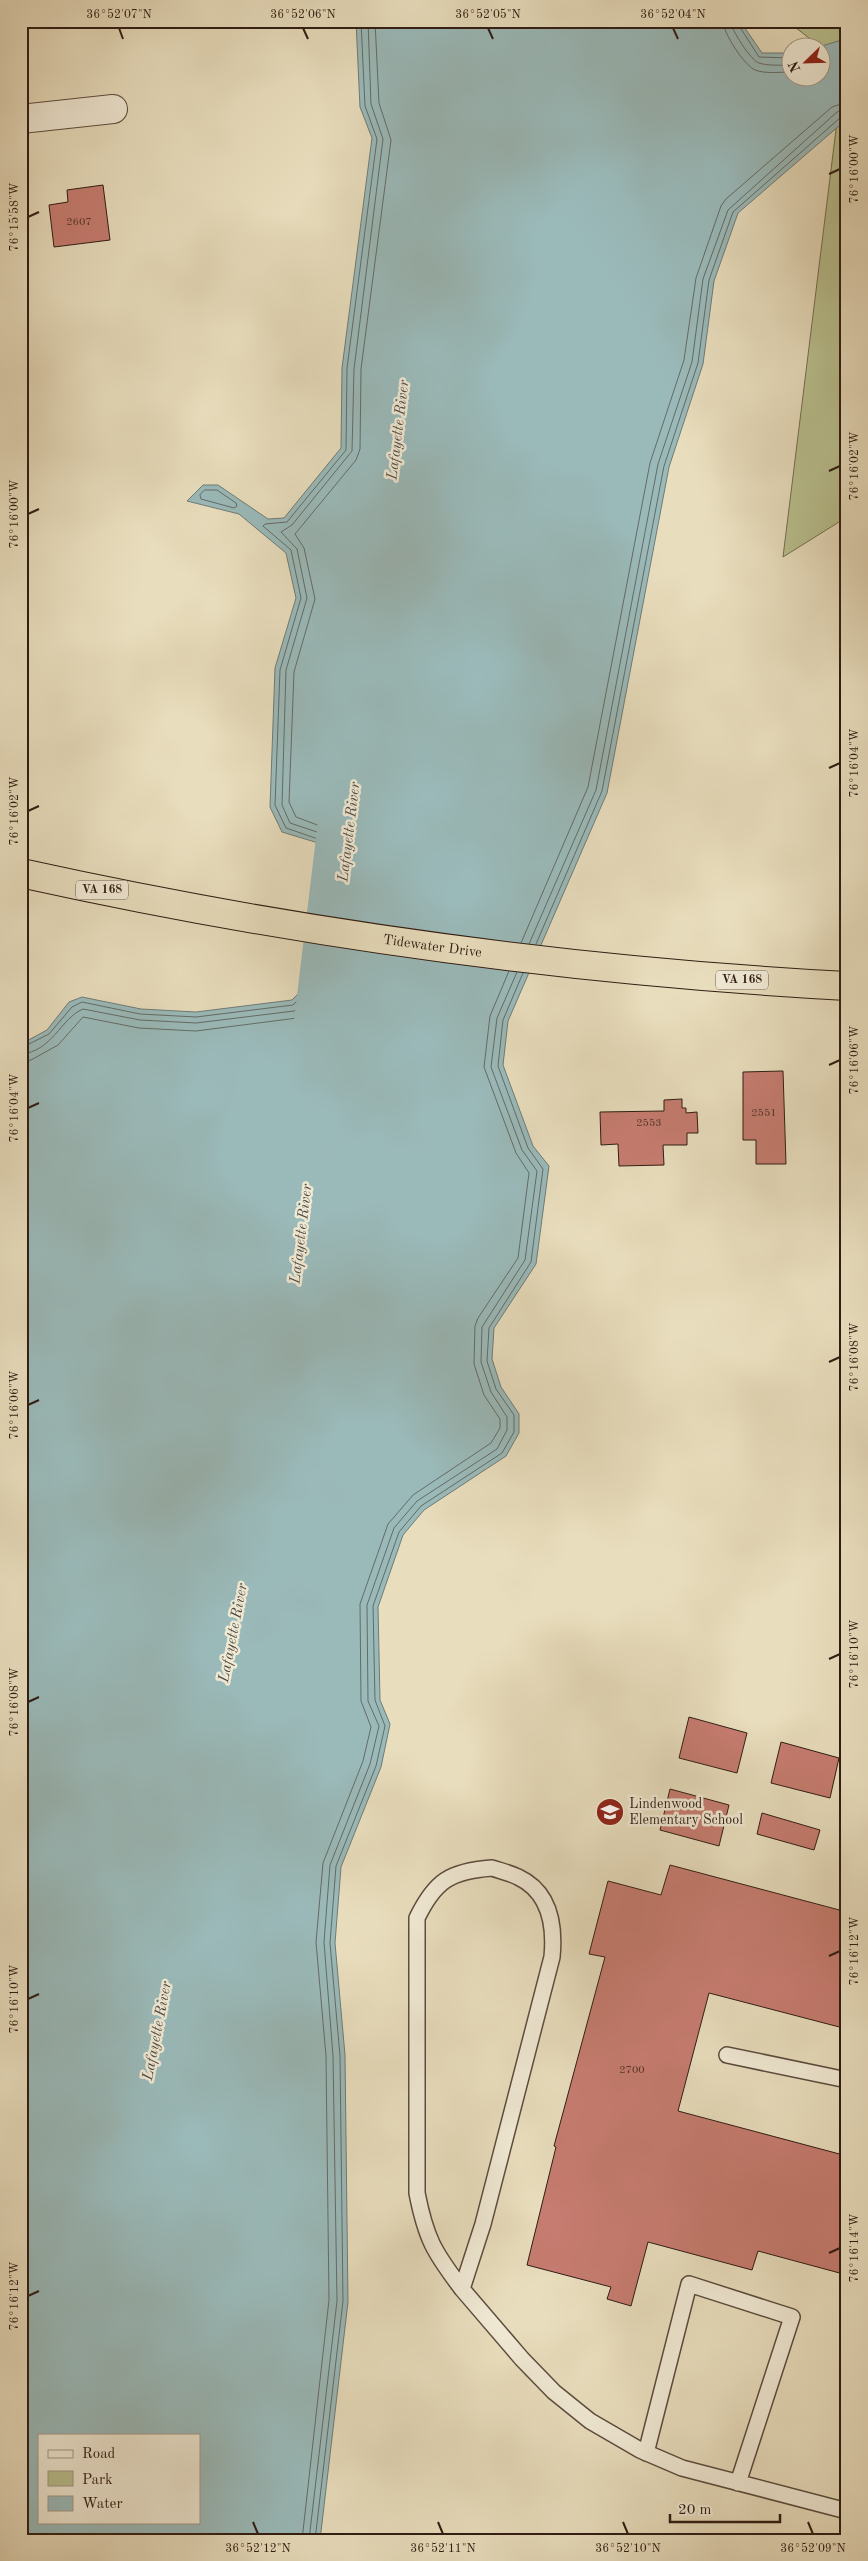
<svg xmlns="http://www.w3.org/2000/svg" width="868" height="2561" font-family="'Old Standard TT',serif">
<rect width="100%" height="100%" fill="#e8ddbd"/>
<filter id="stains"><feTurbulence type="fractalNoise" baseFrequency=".004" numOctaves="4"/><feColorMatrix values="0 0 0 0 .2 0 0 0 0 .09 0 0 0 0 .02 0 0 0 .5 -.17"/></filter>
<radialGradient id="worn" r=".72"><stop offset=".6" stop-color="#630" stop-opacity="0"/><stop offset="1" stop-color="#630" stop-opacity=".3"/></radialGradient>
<!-- green -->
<path fill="#b9c08f" stroke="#746e51" d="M787 21H847V517L783 557 844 65Z"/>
<!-- water -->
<path fill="#9ababa" stroke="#6f7b77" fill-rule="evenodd" d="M356 21H740L762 53H790V78H820V48L819 47 838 41 847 42V119L738 213 714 281 703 364 669 467 607 793 508 1021 503 1065 533 1146 549 1166 536 1264 494 1328 492 1359 501 1387 519 1414V1433L506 1456 424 1510 403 1535 378 1607 380 1700 390 1724 381 1767 341 1867 335 1943 345 2055 348 2302 320 2540H21V1044L47 1030 69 1002 82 997 141 1009 196 1012 292 1000 348 942 353 892 315 842 282 832 270 807 275 668 296 598 286 553 239 514 187 501 203 485H218L268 519 284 518 341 448 342 368 372 138 360 107ZM39 2435H199V2522H39Z"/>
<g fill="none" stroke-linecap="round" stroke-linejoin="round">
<!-- shore -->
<path stroke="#646b66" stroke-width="1" d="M723 21C723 33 744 65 755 70 765 74 780 72 790 72
M730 21C731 29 751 61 759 63 768 66 781 65 790 65
M736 21 759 57 790 58
M205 490H217L236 503 237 506 234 508 201 499 200 495Z
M355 920 356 889 318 839 286 828 275 805 280 670 301 598 291 550 263 526 265 524 287 522 346 450 347 368 377 139 365 106 361 21
M361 921 364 893 362 885 323 834 290 823 282 805 286 670 307 598 297 549 281 532 292 525 352 451 354 369 383 139 371 104 368 21
M368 922 371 892 368 881 328 829 296 817 289 802 294 672 315 599 304 548 295 534 356 460 360 449 361 369 391 140 379 103 375 21
M521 943 588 787 650 463 684 360 696 278 721 206 726 199 832 107 847 102
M529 944 596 790 658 464 692 362 703 279 728 210 837 112 847 109
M536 944 602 791 664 466 698 363 709 280 733 212 841 117 847 116
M21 1048 49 1034 72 1007 82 1002 140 1014 196 1017 293 1005 348 949
M21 1054C52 1052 61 1018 83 1009L140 1020 196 1023 294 1011 300 1008 355 950
M21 1062 31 1060 58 1045 83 1017 139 1028 196 1031 297 1018 305 1013 364 951
M302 2540 329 2300 326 2056 316 1942 323 1863 363 1761 371 1727 361 1701 360 1604 388 1524 413 1495 491 1443 500 1428V1419L484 1395 474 1364 475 1326 478 1318 518 1258 529 1173 516 1153 484 1067 490 1016 509 971
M309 2540 337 2301 333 2056 324 1942 330 1865 370 1764 379 1726 368 1701 367 1605 394 1528 417 1501 497 1449 507 1430V1417L491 1392 481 1362 482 1327 525 1260 537 1171 522 1150 491 1067 497 1018 517 972
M315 2540 343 2301 340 2056 330 1943 336 1866 376 1766 385 1726 375 1700 373 1606 399 1532 421 1506 502 1453 514 1432V1415L496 1389 487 1361 489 1328 531 1262 543 1169 528 1148 498 1066 503 1020 523 973"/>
<!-- river -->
<path stroke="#9ababa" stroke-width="66" d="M324 1047 355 790"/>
</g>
<!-- building -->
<path fill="#c67c70" stroke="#2f1c13" d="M103 185 110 240 54 247 49 205 68 202 67 190Z
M21 207 28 249 21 250Z
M783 1071 786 1164H756V1140H743V1072Z
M682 1099V1108H686V1113L697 1112 698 1133H687V1145H663L664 1165 619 1166 618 1144 601 1145 600 1112 664 1111V1100Z
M689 1717 747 1733 737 1773 679 1758Z
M781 1742 839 1758 830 1798 771 1783Z
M670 1789 729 1805 719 1846 660 1830Z
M762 1813 820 1830 814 1850 757 1834Z
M670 1865 847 1912V2029L709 1993 678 2111 847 2156V2275L758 2251 752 2270 648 2242 631 2306 607 2299 611 2287 527 2265 556 2147 554 2146 605 1957 589 1954 608 1881 661 1895Z"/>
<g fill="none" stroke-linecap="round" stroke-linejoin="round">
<defs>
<path id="service" d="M492 1868C501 1871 510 1873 518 1877 550 1892 555 1926 552 1957L483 2224 462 2289C434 2252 426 2239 417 2193V1918C435 1881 450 1871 492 1868Z
M727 2055 847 2080
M462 2289 522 2359 554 2392 590 2421 640 2450 682 2468 847 2511
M646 2453 689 2284 792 2317 738 2483"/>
<path id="minor" d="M21 119 113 109"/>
<g id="trunk">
<path id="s1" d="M21 873C293 933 569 971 847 986"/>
</g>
</defs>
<!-- service casing -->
<use href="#service" stroke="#5d4c3e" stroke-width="18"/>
<!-- minor casing -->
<use href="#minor" stroke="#5d4c3e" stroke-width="30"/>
<!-- trunk casing -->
<use href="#trunk" stroke="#2f1c13" stroke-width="30"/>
<!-- service -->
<use href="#service" stroke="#f0e9d4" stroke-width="15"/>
<!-- minor -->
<use href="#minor" stroke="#f0e9d4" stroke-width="28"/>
<!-- trunk -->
<use href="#trunk" stroke="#e8ddbd" stroke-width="28"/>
</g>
<!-- ticks -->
<path fill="none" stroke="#2f1c13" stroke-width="2" d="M119 28 123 39M303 28 308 39M488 28 493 39M673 28 678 39M829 174 840 169M28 217 39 212M829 471 840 466M28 514 39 509M829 768 840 763M28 811 39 806M829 1065 840 1060M28 1108 39 1103M829 1362 840 1357M28 1405 39 1400M829 1659 840 1654M28 1702 39 1697M829 1956 840 1951M28 1999 39 1994M829 2253 840 2248M28 2296 39 2291M253 2522 258 2534M438 2522 443 2534M623 2522 628 2534M808 2522 813 2534"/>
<!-- icons -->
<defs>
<symbol id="school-disc" viewBox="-11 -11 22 22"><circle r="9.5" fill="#8f2418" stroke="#f0e9d4"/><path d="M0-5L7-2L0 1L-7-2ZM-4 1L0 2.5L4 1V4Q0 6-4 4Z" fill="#fff"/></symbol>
</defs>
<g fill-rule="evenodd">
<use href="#school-disc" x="594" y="1796" width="32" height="32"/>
</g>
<g text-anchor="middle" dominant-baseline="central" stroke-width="5" stroke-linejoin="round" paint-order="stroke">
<!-- number labels -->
<g font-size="11" fill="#55342a">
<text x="79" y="222">2607</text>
<text x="764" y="1113">2551</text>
<text x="649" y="1123">2553</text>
<text x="632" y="2070">2700</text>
</g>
<!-- shield labels -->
<g fill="#f0e9d4" stroke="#695a4d" stroke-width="1">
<rect x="76" y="880.5" width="52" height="19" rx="4"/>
<rect x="716" y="970.5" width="52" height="19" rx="4"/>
</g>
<g font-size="12" font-weight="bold" fill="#2f1c13">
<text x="102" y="890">VA 168</text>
<text x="742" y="980">VA 168</text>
</g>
<!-- street labels -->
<g font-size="14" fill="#2f1c13" stroke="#f0e9d4">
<text stroke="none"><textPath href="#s1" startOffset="418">Tidewater Drive</textPath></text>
</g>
<!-- poi labels -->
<g font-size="14" fill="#2f1c13" stroke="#f0e9d4" text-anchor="start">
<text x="629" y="1804">Lindenwood<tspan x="629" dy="16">Elementary School</tspan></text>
</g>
<!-- water labels -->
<g font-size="15" font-style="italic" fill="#4f4b45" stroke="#f0e9d4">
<text transform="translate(399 430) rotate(-83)">Lafayette River</text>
<text transform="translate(350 832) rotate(-83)">Lafayette River</text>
<text transform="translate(302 1234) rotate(-83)">Lafayette River</text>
<text transform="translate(234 1633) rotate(-79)">Lafayette River</text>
<text transform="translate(158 2031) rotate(-79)">Lafayette River</text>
</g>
</g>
<!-- margin -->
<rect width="868" height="2561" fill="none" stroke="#e8ddbd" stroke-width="55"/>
<!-- legend -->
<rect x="38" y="2434" width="162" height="90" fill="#f0e9d4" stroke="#a39787"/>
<rect x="48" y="2450" width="25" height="8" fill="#f0e9d4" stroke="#a39787"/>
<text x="82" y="2458" font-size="15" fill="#2f1c13">Road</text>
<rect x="48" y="2471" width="25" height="15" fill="#b9c08f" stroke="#a39787"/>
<text x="82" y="2484" font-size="15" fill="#2f1c13">Park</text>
<rect x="48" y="2496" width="25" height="15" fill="#9ababa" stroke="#a39787"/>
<text x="82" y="2508" font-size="15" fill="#2f1c13">Water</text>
<!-- north arrow -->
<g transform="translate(806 62) rotate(247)"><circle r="24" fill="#f0e9d4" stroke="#a39787"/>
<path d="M0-4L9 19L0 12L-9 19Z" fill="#8f2418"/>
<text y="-8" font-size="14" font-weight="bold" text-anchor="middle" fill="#2f1c13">N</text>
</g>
<!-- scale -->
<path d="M670 2514v8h110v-8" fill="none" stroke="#2f1c13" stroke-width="2.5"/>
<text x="678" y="2514" font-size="15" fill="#2f1c13" stroke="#f0e9d4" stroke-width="4" paint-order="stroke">20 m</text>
<rect x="28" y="28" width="812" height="2506" fill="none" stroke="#2f1c13" stroke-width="2"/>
<g font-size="12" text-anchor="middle" fill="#2f1c13">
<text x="119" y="18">36°52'07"N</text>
<text x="303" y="18">36°52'06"N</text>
<text x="488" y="18">36°52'05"N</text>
<text x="673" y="18">36°52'04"N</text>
<text transform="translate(854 169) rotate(-90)" y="4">76°16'00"W</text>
<text transform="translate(14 217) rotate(-90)" y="4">76°15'58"W</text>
<text transform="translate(854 466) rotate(-90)" y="4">76°16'02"W</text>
<text transform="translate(14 514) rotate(-90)" y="4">76°16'00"W</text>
<text transform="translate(854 763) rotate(-90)" y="4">76°16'04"W</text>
<text transform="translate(14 811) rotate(-90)" y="4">76°16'02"W</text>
<text transform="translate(854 1060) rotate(-90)" y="4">76°16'06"W</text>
<text transform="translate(14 1108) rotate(-90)" y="4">76°16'04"W</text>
<text transform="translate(854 1357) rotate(-90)" y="4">76°16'08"W</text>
<text transform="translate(14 1405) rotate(-90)" y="4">76°16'06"W</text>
<text transform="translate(854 1654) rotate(-90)" y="4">76°16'10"W</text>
<text transform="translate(14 1702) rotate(-90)" y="4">76°16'08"W</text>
<text transform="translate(854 1951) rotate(-90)" y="4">76°16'12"W</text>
<text transform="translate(14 1999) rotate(-90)" y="4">76°16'10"W</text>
<text transform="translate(854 2248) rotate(-90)" y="4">76°16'14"W</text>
<text transform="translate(14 2296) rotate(-90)" y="4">76°16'12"W</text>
<text x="258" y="2552">36°52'12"N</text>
<text x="443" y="2552">36°52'11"N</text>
<text x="628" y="2552">36°52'10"N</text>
<text x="813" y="2552">36°52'09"N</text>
</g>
<rect width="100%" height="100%" filter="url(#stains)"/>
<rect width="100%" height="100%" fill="url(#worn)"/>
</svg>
